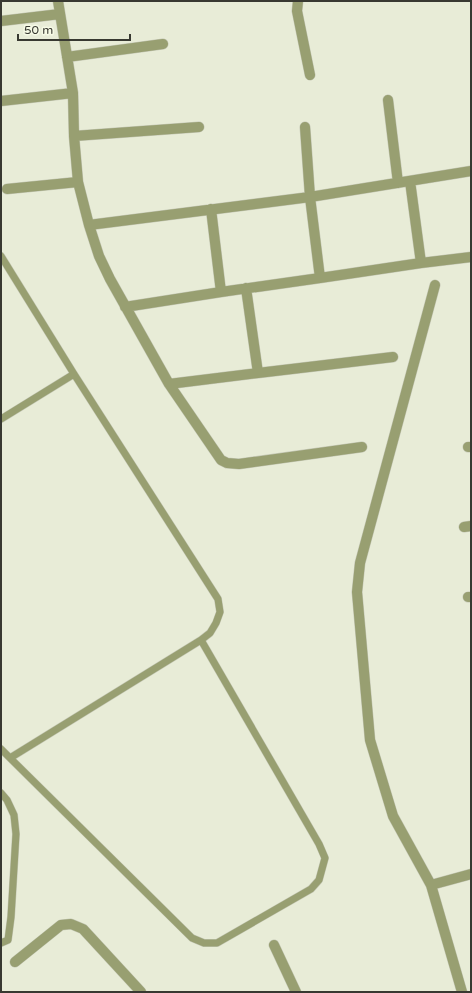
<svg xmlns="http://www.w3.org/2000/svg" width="472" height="993" font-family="'Varela Round',sans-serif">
<rect width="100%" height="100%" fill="#e8ecd7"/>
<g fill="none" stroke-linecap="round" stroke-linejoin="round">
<defs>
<path id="lane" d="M1 256 74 374 218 599 220 612 216 623 210 633 201 640 10 758 1 749
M1 419 74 374
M10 758 192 938 204 943H217L311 889 319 880 325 858 319 844 201 640
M1 793 7 800 14 815 16 834 11 917 8 940 1 943"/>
<path id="street" d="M58 1 73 93 74 136 78 182 89 225 99 256 110 279 169 384 221 460 227 463 239 464 362 447
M298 1 297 11 310 75
M1 21 60 14
M67 57 163 44
M388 100 398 183
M1 101 73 93
M305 127 310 197 320 278
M74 136 199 127
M410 181 421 263
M7 189 78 182
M211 209 221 292
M89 225 310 197 471 171
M435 285 360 563 357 592 370 740 393 816 431 885 462 992
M246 288 258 373
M125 307 221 292 320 278 421 263 471 257
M169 384 258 373 393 357
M468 447H471
M464 527 471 526
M468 597H471
M431 885 471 874
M274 945 296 992
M15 962 61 925 71 924 83 929 141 992"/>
</defs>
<!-- lane casing -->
<use href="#lane" stroke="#c5c8b6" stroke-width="8"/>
<!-- street casing -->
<use href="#street" stroke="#c5c8b6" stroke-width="11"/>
<!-- lane -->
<use href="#lane" stroke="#989f71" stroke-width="7"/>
<!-- street -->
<use href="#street" stroke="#989f71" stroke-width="10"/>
</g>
<!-- border -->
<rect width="472" height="993" fill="none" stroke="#383931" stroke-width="4"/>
<!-- scale -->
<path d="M18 34v6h112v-6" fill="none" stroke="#383931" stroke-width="2"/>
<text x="24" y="34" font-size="12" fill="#383931" stroke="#f6fae5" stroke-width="3" paint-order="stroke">50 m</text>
</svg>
